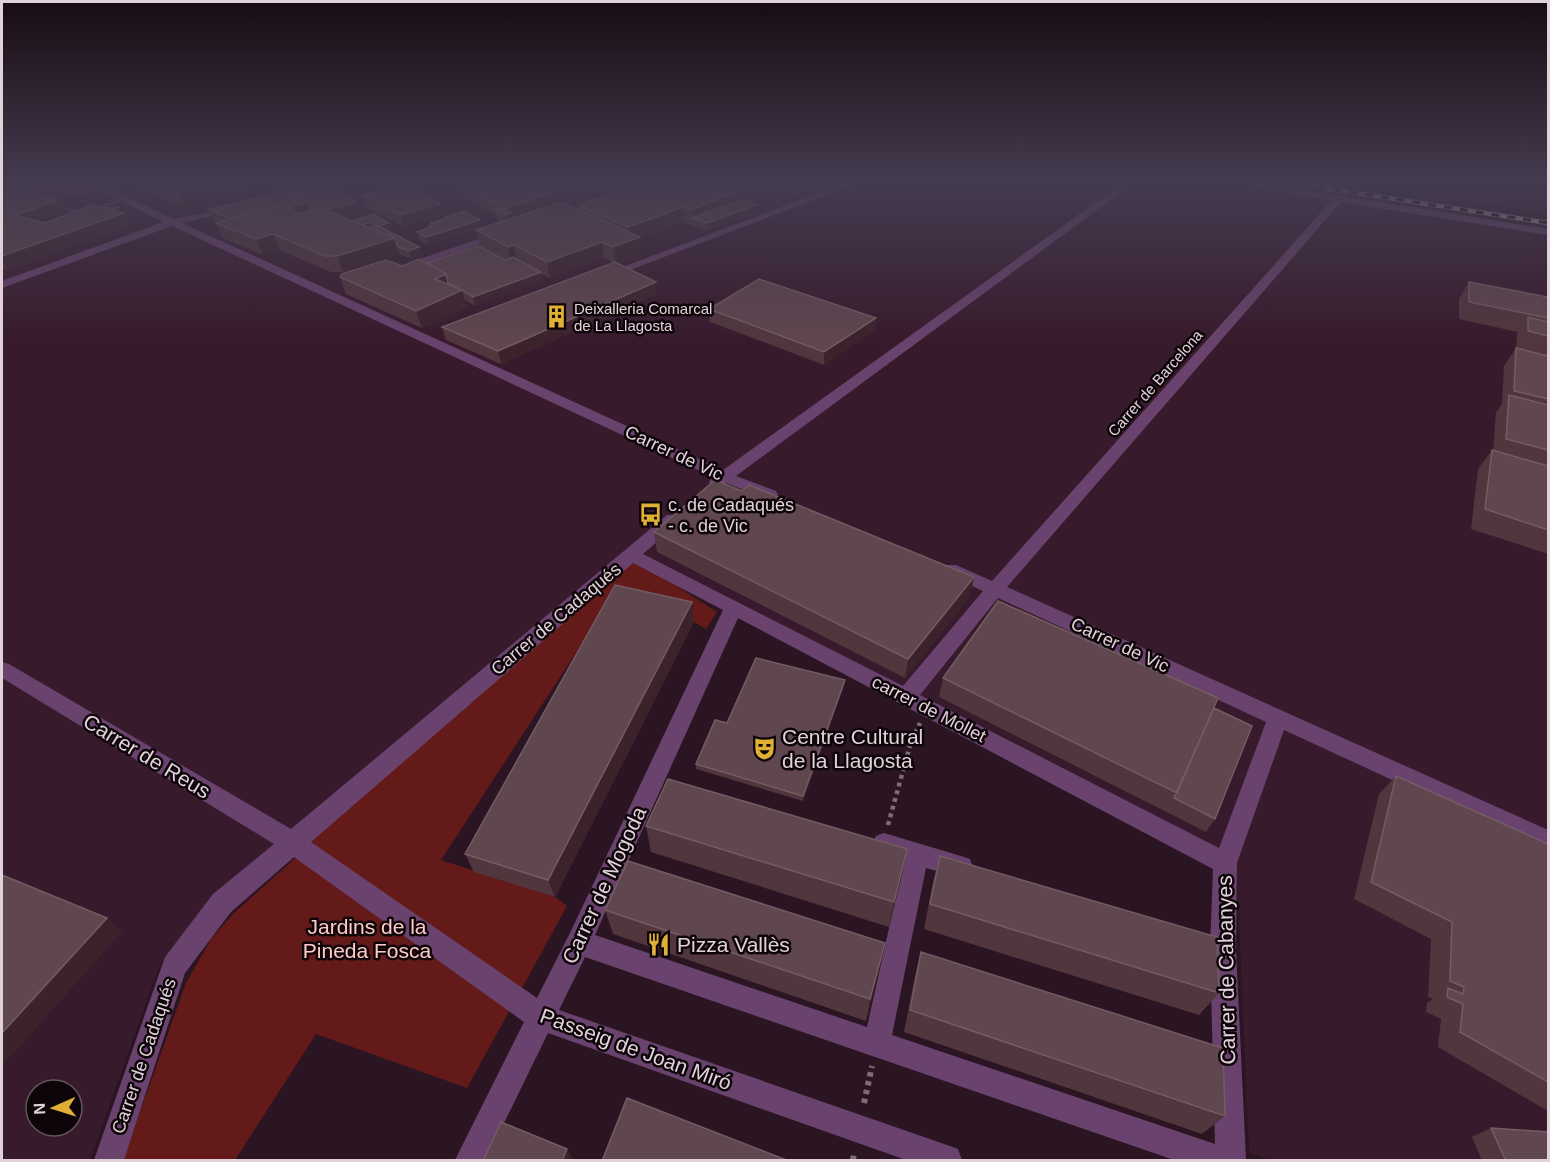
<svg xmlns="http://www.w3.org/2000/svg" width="1550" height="1162" font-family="Helvetica,sans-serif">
<rect width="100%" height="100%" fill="#2b1522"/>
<!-- built -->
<path fill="#371a2c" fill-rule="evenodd" d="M96 182H1266L1548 227V1160H1270L1249 1153 1237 874 629 549 212 899 160 964 90 1160H2V187L14 183 61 195 87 196ZM36 1090H72V1126H36Z
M1342 182H1548V214Z"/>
<!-- green -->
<path fill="#651a1a" d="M2 182H96L87 196 61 195 14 183 2 187Z
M633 558 717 612 706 629 694 622 609 602 441 860 555 897 567 906 467 1088 316 1034 235 1160H123L186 983 211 939 234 913 291 862 350 803Z"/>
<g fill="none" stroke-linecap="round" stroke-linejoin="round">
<!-- path-far2 -->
<path stroke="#7f6c76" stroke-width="2" stroke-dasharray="1.5 1.5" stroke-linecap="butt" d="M21 182 63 194H90"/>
<!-- path-far1 -->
<path stroke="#7f6c76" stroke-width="4.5" stroke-dasharray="4 4" stroke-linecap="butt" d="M888 825 911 742 920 723"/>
<!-- path -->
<path stroke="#7f6c76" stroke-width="6" stroke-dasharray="4.5 4.5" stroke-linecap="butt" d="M864 1103 872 1066
M853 1160 854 1152"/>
<!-- lane -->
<path fill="#69436d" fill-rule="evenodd" d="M122 198 126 199 92 212 88 211Z
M53 204 84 212 85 213 82 215 51 206V204Z"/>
<!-- street -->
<path fill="#69436d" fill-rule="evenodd" d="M100 182H110L106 186 173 219 237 206V210L182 223 723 470 1124 182H1135L736 476 776 491 778 495 770 500 726 483 717 487 711 485 709 482 713 477 172 226 2 288V281L163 222 97 189 95 187Z
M330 182H347L269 203 264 200Z
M847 182H861L609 278 605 279 599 276Z
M1229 182H1254L1548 229V235L1341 202 1007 587 1548 830V852L1284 730 1237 863 1236 950 1246 1160H1174L585 957 559 1010 947 1145 958 1149 962 1160H906L548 1033 486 1160H455L524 1022 294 857 231 912 185 973 124 1160H94L165 957 213 894 274 844 2 678V662L9 664 291 829 667 515H679L681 519 679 523 643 554 903 686 983 591 944 573 941 569 944 565H956L992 581 1331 201ZM633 563 723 610 570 933 537 998 311 842ZM998 598 1266 722 1219 848 920 695ZM738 618 1213 869 1210 950 1215 1144 892 1035 926 868 961 878 970 875 973 867 970 859 961 856 884 833 876 836 872 844 876 852 904 861 867 1027 595 935Z
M501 231 505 232V236L404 270 400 271 394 268Z"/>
<defs>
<path id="rail" d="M1286 182 1548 223"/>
</defs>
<!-- rail casing -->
<use href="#rail" stroke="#c0afb8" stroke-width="4.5"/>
<!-- rail -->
<use href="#rail" stroke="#0d0509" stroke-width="3" stroke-dasharray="8" stroke-linecap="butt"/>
</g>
<!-- wall -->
<path fill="#51363d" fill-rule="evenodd" d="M134 182H248L250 188 185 208 135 186Z
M472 182H821V189L798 197 778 190 750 202 757 212 708 231 692 226 684 222 640 238 642 253 617 263 657 294 501 364 446 340 442 327 614 263 604 258 550 278 542 274 543 280 475 306 465 300 467 307 422 328 346 294 340 277 403 266 427 263 480 246 476 230 499 222H498L497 216 461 196 458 185ZM618 183 620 184 616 185 617 192 578 205 579 210 556 204 598 190 607 193 616 190V184Z
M273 189 361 213 345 218 352 221 373 214 391 231H388L419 247 422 255 412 259 399 254 343 272H331L279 250 263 255 223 238 216 223 218 222 215 221 209 209 274 194Z
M2 196 66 211 38 221 45 223 123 213 129 225 7 270 2 268Z
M364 196 444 215 403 227 367 207Z
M446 217 480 220 482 227 428 245 419 240 417 232 429 228V226L431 225V223L446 218Z
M1469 282 1548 297V554L1471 529 1478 469 1492 450 1493 451 1496 413 1502 404 1504 366 1516 348 1517 335 1518 332 1459 319V299Z
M709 309 876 318 874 331 824 365 710 322Z
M654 532 970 597 905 678 657 552Z
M694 622 555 897 474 872 465 854Z
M943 678 1214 708 1215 819 1206 832 939 697Z
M844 685 803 801 696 769V764Z
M1396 776 1548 844V1111L1438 1047 1441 1019 1426 1012 1427 1003 1433 999 1428 997 1431 939 1354 899 1379 794Z
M646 826 902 875 889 927 651 852Z
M940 856 1219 993 1199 1015 924 929 933 882Z
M605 910 885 943 880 966 866 1021 613 934Z
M921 952 1225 1116 1202 1134 904 1032 915 976Z
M1491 1128 1548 1161H1482L1472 1137Z"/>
<!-- shaded-wall -->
<path fill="#3b222b" d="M213 182H248L250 188 185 208 178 193Z
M584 182H597L598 190 512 219 508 227 504 209Z
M605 182H618L616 184V190L607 193Z
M762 182H778V190L703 221 692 218 691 210Z
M799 182H821V189L798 197Z
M59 200 66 211 22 227 15 215Z
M357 201 361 213 326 223 322 212Z
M307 203 311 214 237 221Z
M441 204 444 215 403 227 400 215Z
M757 205V212L708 231 707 223Z
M120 207 129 225 7 270 2 261V256Z
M683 207 684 222 640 238 642 253 616 263 613 247 629 241 628 227Z
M480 220 482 227 428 245 426 237Z
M370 222 373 230 360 225Z
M389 223 391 231 380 234 378 226Z
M273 234 279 250 263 255 256 239Z
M395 238 400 254 343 272 337 256Z
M602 242 604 258 550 278 547 262Z
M514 245 517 261 511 263 508 247Z
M419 247 422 255 412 259 409 251Z
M541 272 543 280 475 306 473 297Z
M446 274 450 291 435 279Z
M656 282 657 294 501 364 498 351Z
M462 290 467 307 422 328 416 311Z
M876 318 874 331 824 365V352Z
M974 577 970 597 905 678 908 659Z
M692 602 694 622 555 897 548 880Z
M845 680 844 685 803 801V796Z
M907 849 902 875 889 927 894 902Z
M107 918 123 931 2 1066V1033Z
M885 943 880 966 866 1021 870 999Z
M567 1149 574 1161H562Z"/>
<!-- building -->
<path fill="#60464e" stroke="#745c63" stroke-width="1.5" d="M154 182H213L178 193Z
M472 182H584L504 209 458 185Z
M624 182H762L691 210 683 207 628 227 578 205 626 189 616 185Z
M405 184 441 204 400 215 364 196Z
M327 185 357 201 327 210 321 208 317 209 307 203 289 207 285 204 231 219 209 209 279 193 273 189 280 187 293 194Z
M22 189 59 200 15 215 45 223 93 205 108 208 120 207 112 210 123 213 2 256V241L3 240H2V196Z
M744 199 757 205 707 223 692 218Z
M562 202 640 237 613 247 602 242 547 262 514 245 508 247 476 230Z
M285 204 299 214 321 208 395 238 337 256H325L273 234 256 239 216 223Z
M501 208 511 213 505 215 495 210Z
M464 211 480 220 426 237 417 232 431 227 429 226 434 225 431 223 448 218 446 217Z
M373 214 389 223 378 226 370 222 362 225 352 221Z
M378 226 419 247 409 251 397 246 395 238 370 228Z
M478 246 505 260 513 257 541 272 473 297 463 291 462 290 448 283 446 274 427 263Z
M419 259 446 274 435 279 462 290 416 311 340 277 342 274 386 260 403 266Z
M615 262 656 282 498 351 442 327Z
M759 279 876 318 824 352 709 309Z
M1469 282 1548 297V318L1469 302Z
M1528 317 1548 322V336L1528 331Z
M1516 348 1548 356V399L1514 391Z
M1509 395 1548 405V450L1506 439Z
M1492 450 1548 466V530L1485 509Z
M715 480 742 491 749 485 974 577 908 659 654 532Z
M615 585 692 602 548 880 465 854Z
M998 601 1218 698 1177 793 943 678Z
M756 658 845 680 803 796 696 764 715 720 727 723Z
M1214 708 1252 726 1215 819 1174 798Z
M1396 776 1548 844V1082L1460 1032 1463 1004 1447 997 1448 988 1463 994 1464 987 1450 981 1452 922 1371 882Z
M668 779 907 849 894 902 646 826Z
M940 856 1217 937 1219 993 930 904Z
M628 861 885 943 870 999 605 910Z
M2 875 107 918 2 1033Z
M921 952 1223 1048 1225 1116 910 1010Z
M627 1098 789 1161H602Z
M501 1122 567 1149 562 1161H483Z
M1491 1128 1548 1132V1161H1506Z"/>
<!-- sky -->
<linearGradient id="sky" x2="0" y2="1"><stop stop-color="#180c13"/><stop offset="0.53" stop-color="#443b4f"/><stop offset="1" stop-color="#443b4f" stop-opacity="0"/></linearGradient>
<rect width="1550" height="345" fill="url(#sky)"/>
<!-- icons -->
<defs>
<symbol id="building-bare" viewBox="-9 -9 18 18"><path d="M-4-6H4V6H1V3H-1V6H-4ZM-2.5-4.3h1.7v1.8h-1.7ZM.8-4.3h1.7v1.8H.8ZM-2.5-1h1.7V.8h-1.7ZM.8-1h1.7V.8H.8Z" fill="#e0b034" stroke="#0d0509" stroke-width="2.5" paint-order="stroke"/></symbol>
<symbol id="bus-bare" viewBox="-9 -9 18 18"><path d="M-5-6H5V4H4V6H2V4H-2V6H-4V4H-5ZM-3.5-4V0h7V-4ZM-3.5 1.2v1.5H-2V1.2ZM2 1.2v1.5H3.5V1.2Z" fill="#e0b034" stroke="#0d0509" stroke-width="2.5" paint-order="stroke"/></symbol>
<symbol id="theatre-bare" viewBox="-9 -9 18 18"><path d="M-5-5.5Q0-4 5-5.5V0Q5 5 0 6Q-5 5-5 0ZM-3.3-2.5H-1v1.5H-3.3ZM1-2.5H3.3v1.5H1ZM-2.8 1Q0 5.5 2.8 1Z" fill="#e0b034" stroke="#0d0509" stroke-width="2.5" paint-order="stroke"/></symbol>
<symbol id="restaurant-bare" viewBox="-9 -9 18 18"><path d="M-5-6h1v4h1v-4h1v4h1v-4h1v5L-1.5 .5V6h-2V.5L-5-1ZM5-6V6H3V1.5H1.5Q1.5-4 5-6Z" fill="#e0b034" stroke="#0d0509" stroke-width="2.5" paint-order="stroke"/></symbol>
</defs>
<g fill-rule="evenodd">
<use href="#building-bare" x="540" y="300" width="33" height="33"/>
<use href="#bus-bare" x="634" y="498" width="33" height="33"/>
<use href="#theatre-bare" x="748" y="732" width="33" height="33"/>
<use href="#restaurant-bare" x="642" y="928" width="33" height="33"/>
</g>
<g text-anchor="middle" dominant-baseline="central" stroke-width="5" stroke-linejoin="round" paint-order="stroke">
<!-- far-poi labels -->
<g font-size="15" fill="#e1d1d9" stroke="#0d0509" text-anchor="start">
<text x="574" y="308">Deixalleria Comarcal<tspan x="574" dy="17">de La Llagosta</tspan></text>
</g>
<!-- far-street labels -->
<g font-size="15" fill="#e1d1d9" stroke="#0d0509">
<text transform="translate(1155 383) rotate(-49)">Carrer de Barcelona</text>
</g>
<!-- street labels -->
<g font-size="18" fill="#e1d1d9" stroke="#0d0509">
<text transform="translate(674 453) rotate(25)">Carrer de Vic</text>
<text transform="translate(556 619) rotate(-40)">Carrer de Cadaqués</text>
<text transform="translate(1120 645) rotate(25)">Carrer de Vic</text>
<text transform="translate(929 709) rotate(27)">carrer de Mollet</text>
<text transform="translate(144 1056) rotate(-71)">Carrer de Cadaqués</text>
</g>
<!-- poi labels -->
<g font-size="18" fill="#e1d1d9" stroke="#0d0509" text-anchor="start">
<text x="668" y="505">c. de Cadaqués<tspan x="668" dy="21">- c. de Vic</tspan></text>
</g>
<!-- near-poi labels -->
<g font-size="21" fill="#e1d1d9" stroke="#0d0509" text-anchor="start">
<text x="782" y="736">Centre Cultural<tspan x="782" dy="24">de la Llagosta</tspan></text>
<text x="677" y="944">Pizza Vallès</text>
</g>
<!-- near-street labels -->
<g font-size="21" fill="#e1d1d9" stroke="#0d0509">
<text transform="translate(147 756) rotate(31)">Carrer de Reus</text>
<text transform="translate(604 885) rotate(-65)">Carrer de Mogoda</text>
<text transform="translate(1226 970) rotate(-91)">Carrer de Cabanyes</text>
<text transform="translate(636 1049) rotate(20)">Passeig de Joan Miró</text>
</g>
<!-- near-park labels -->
<g font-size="21" fill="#fecac5" stroke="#0d0509">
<text x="367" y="926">Jardins de la<tspan x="367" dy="24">Pineda Fosca</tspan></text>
</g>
</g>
<!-- border -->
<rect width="1550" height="1162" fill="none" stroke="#e1d1d9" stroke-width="6"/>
<!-- north arrow -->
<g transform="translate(54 1108) rotate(267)"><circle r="28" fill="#0d0509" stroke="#62575c" stroke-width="1.5"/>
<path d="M0-4.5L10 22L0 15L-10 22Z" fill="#e0b034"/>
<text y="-9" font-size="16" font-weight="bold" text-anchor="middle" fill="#e1d1d9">N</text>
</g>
</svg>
